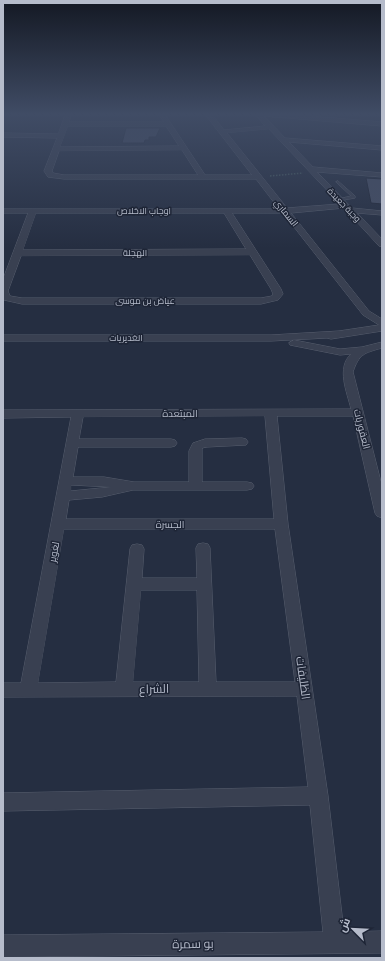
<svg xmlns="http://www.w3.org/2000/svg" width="385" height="961" font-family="'Archivo Narrow',Cairo,sans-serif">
<rect width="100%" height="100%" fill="#252e41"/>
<!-- building -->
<path fill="#444d63" stroke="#202738" d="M126 128H160L156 137H149V140H145L144 143H122Z
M366 178 382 179V204L371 203Z"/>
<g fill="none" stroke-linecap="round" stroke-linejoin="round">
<defs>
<path id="service" d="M338 181 355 196V198L338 201V199L351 196 337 183 336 182Z"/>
<path id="minor" d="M66 113H72L69 122H164L158 113H164L205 175H252L204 113H211L224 130 265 126 254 113H273L382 122V126L264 116 285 138 382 146V150L289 142 313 167 382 173V177L317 172 352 208 382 211V215L357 213 382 239V247L379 246 344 208 291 213 369 311 382 319V331L331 339 327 338 271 341H3V335H271L339 331 379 325 363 315 283 213H232L281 289 283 294 278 300 261 304H22L4 300 3 279 28 213H3V209H279L256 179H64L48 177 44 171 57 138 3 137V133L58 134ZM68 126H166L179 146 60 147ZM269 129 340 204 287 208 227 133ZM182 150 198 175H64L53 173 52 171 59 151ZM36 213H224L246 249 23 250ZM250 255 271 289 273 294 272 296 261 298H22L10 296 8 291 21 256Z
M294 340 340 349 362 347 382 342V348C364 353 359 354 353 372L382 486V518L377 516 375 513 353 416H277L288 524 328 796 344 932 382 931V953L3 957V935L323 932 310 805 3 811V793L308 787 297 696 3 697V683H21L71 417 3 418V410L351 409C347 392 336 368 351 354L340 355 290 345 289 343ZM265 416 274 519H66L69 500 102 497 133 490H247L252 489 254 486 252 483 247 482H202V448L207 447 246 445 248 442 246 439 242 438 205 439 193 443 189 451V482H134L104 477H73L78 447H171L175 446 177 443 175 440 171 439H79L83 417ZM71 485 111 487 71 491ZM64 529H275L295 682H216L210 548 208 544 203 543 198 544 196 548 197 578H142L144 549 142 545 137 544 132 545 130 549 116 682 38 683ZM141 590H197L199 682H133Z"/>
</defs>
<!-- service casing -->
<use href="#service" stroke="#575e6e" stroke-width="1"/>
<!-- minor casing -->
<use href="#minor" stroke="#575e6e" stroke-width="1"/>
<!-- path -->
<path stroke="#45595f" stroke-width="1.5" stroke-dasharray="1.5 1.5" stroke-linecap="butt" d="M270 176 303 173"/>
<!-- service -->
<use href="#service" fill="#394051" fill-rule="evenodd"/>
<!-- minor -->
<use href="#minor" fill="#394051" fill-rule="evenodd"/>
</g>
<!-- sky -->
<linearGradient id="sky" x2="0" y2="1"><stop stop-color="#141924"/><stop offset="0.46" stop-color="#404c65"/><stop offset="1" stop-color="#404c65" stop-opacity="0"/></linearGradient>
<rect width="385" height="248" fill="url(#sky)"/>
<g text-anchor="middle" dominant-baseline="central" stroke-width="3" stroke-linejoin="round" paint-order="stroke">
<!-- far-street labels -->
<g font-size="9" fill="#b6bccb" stroke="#1e2536">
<text transform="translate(344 205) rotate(46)">وجبة جعيدة</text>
<text x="144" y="211">اوجاب الاخلاص</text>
<text transform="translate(286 213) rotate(51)">السماري</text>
<text x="135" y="253">الهجلة</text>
<text x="145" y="301">عياض بن موسى</text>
<text x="126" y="338">الغديريات</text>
</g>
<!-- street labels -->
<g font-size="10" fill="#b6bccb" stroke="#1e2536">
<text x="180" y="413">المبتعدة</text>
<text transform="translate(362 429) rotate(76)">العقوريات</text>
<text x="170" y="524">الجسرة</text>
<text transform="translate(54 552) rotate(-79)">لغوير</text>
</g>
<!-- near-street labels -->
<g font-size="12" fill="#b6bccb" stroke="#1e2536">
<text transform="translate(303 678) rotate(82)">الظليفات</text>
<text transform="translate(154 689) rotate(-1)">الشراع</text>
<text transform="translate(193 944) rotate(-1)">بو سمرة</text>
</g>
</g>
<!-- border -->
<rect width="385" height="961" fill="none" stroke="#b6bccb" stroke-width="8"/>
<!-- north arrow -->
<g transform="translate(353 929) rotate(294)" stroke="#1e2536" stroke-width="3" paint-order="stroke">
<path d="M0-3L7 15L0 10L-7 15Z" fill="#b6bccb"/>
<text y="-6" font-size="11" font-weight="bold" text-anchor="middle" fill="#b6bccb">ش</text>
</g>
</svg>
